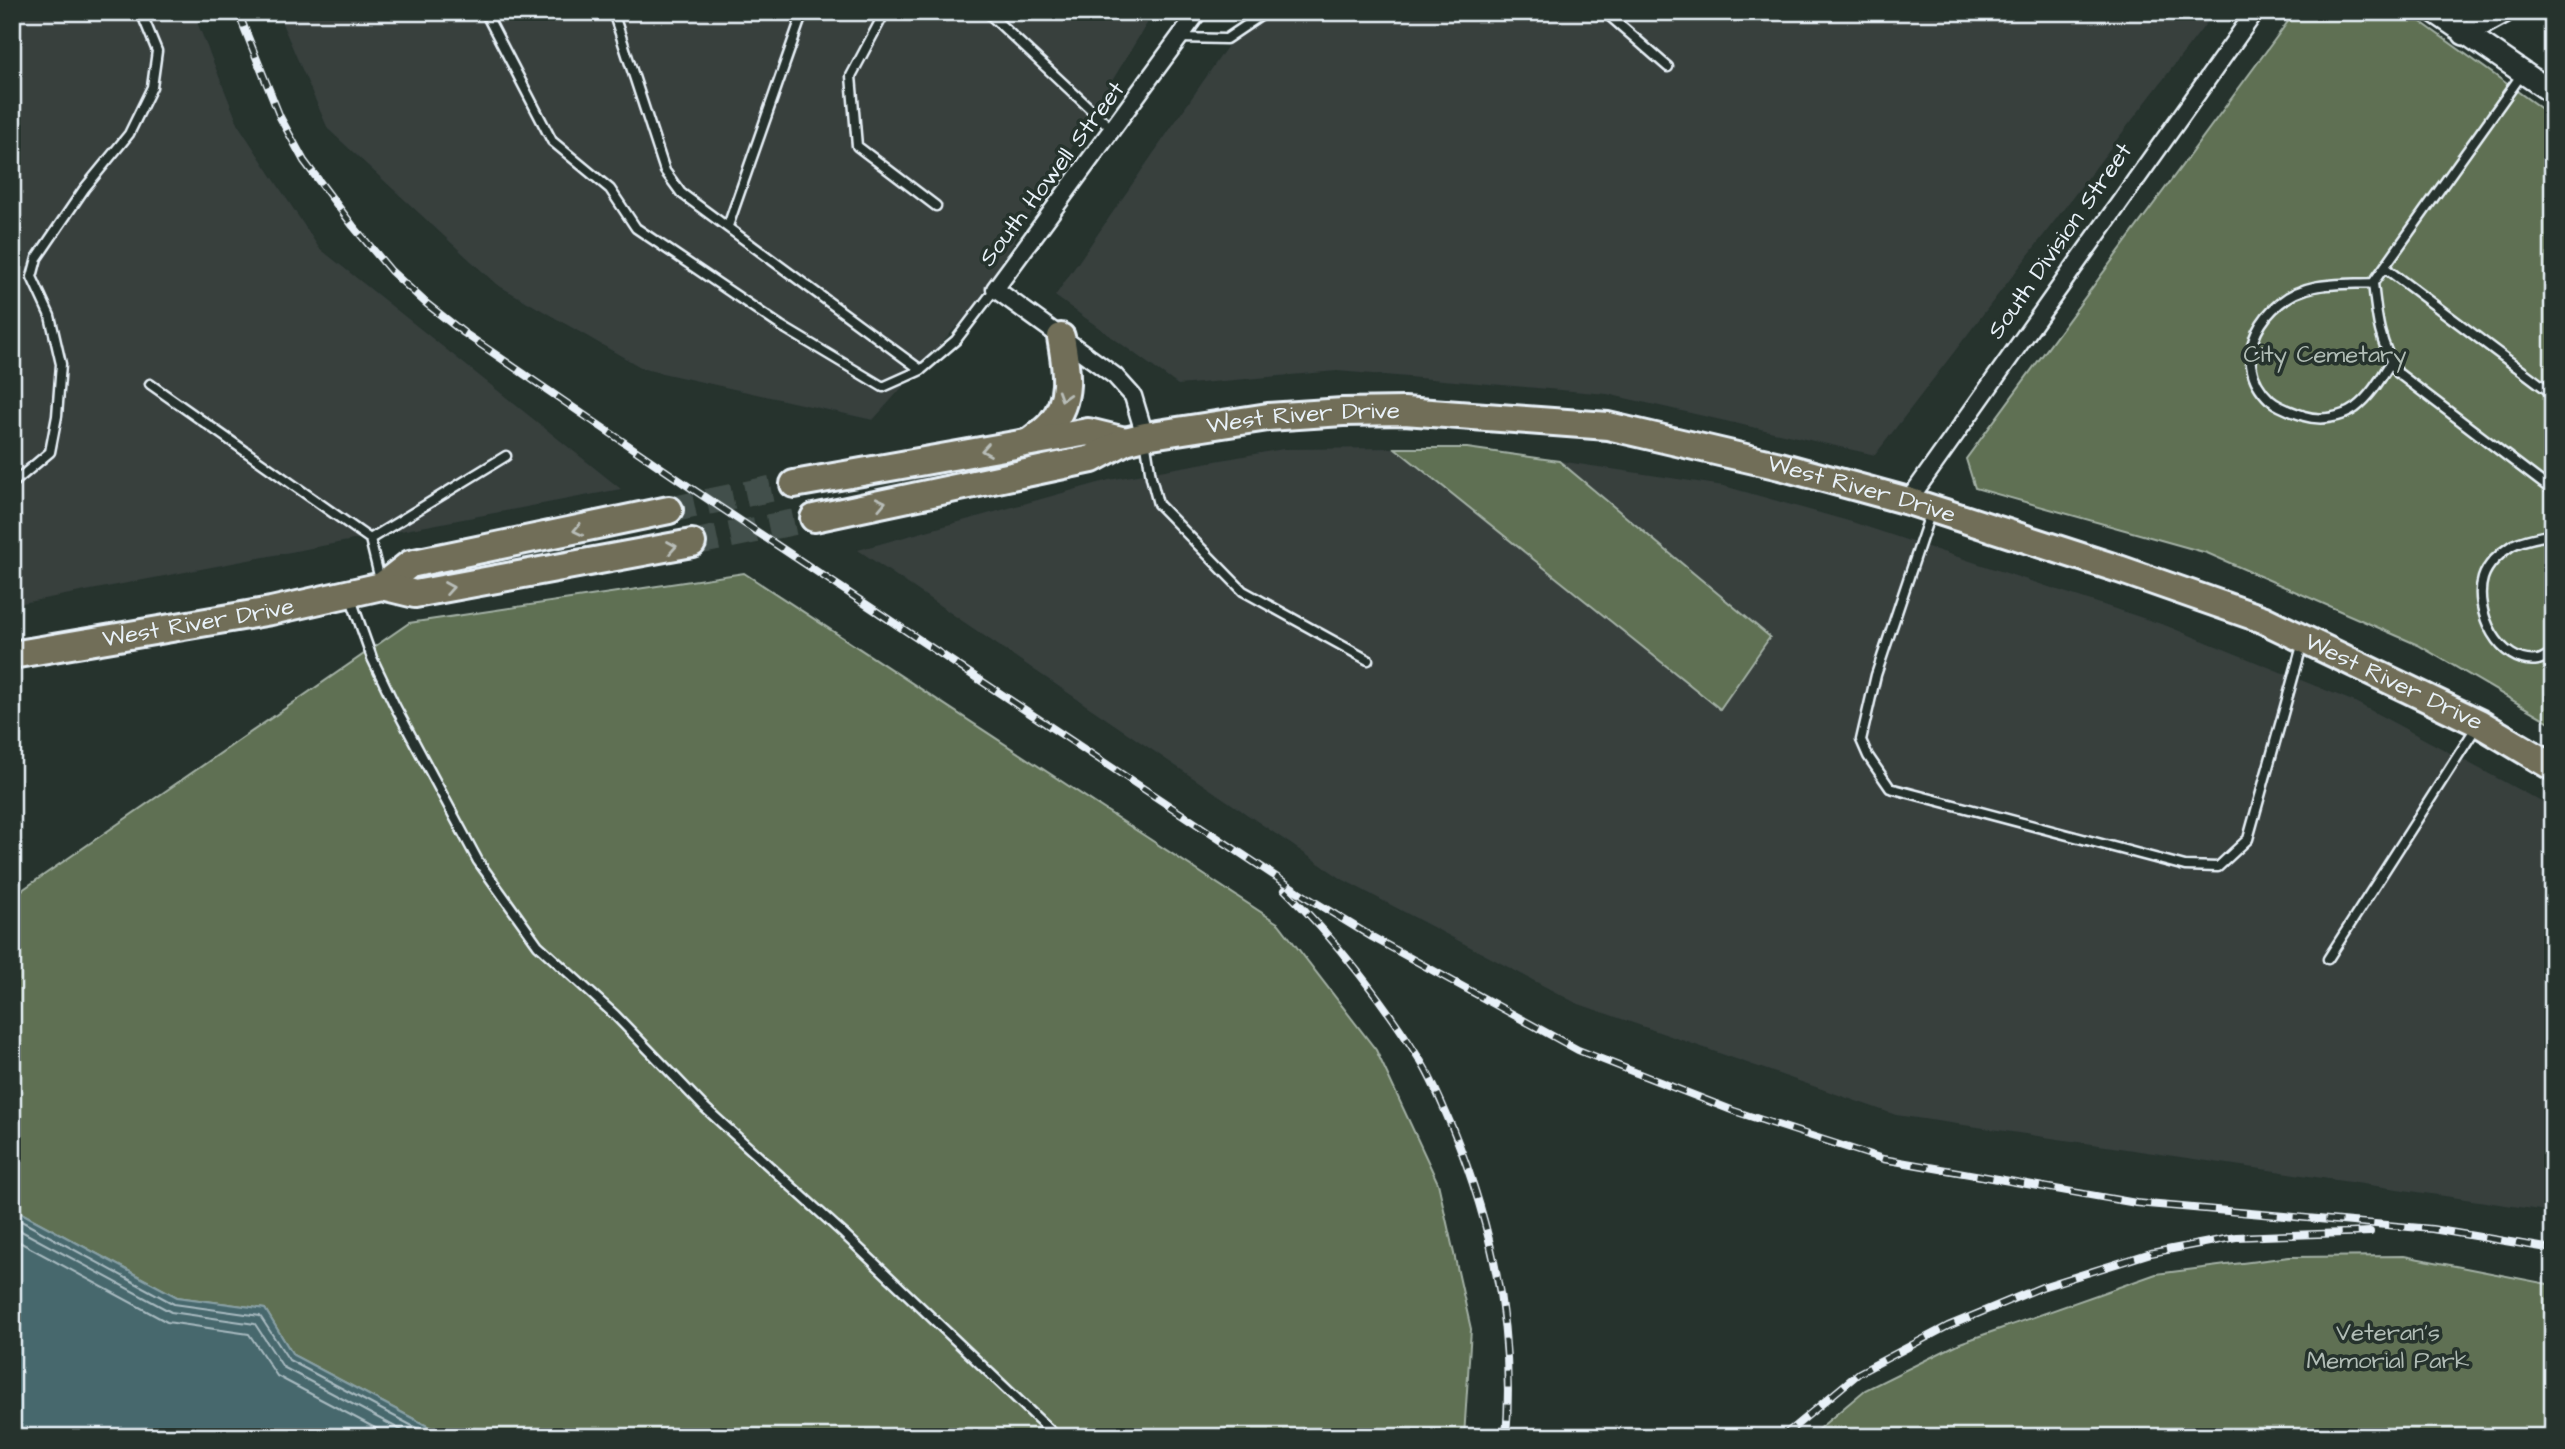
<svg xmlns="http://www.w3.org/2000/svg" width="2565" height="1449" font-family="'Architects Daughter',sans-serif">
<rect width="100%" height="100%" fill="#26332d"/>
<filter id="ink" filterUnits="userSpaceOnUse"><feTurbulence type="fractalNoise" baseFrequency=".0143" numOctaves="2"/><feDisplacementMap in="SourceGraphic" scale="14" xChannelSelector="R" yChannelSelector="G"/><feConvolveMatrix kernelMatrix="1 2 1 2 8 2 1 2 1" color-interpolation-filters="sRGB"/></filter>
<g filter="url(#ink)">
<!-- built -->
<path fill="#373f3e" d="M12 12H193L239 126 319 248 621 489 12 605Z
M277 12H1154L975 306 873 420 644 369 496 284 328 129Z
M1251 12H2215L1875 455 1607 394 1337 371 1178 385 1055 296Z
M1395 448 1720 709 1770 637 1559 461 1724 486 1852 522 2167 626 2355 702 2553 808V1212L1896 1115 1576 1003 1342 879 858 550 1109 480 1283 449Z"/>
<!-- green -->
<path fill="#5e7052" stroke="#a3b0a5" stroke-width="2" d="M2295 12H2407L2553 117V724L2418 645 2207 553 1975 488 1966 459Z
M1395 448H1467L1559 461 1770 637 1720 709Z
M744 573 1279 924 1376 1050 1438 1183 1471 1329 1464 1437H448L293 1355 265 1309 177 1297 12 1208V897L409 623Z
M2404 1256 2553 1285V1437H1809L1865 1390 1960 1343 2156 1274 2289 1257Z"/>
<!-- water -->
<path fill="#47686d" stroke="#879fa5" stroke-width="2" d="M12 1208 177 1297 265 1309 293 1355 448 1437H12Z"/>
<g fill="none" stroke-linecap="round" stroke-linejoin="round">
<!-- shore -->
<path stroke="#a8bac0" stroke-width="2" d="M12 1216 174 1304 260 1316 289 1360 433 1437
M12 1226 171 1312 255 1324 283 1367 414 1437
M12 1238 167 1322 249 1334 277 1376 392 1437"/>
<!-- primary-tunnel -->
<path stroke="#43504b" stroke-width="26" stroke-dasharray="26 13" stroke-linecap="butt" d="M669 510 794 484
M692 543 814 518"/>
<defs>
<path id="service" d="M485 12 552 141 610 189 636 228 781 326 883 387 921 370
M613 12 665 171 681 193 921 370 956 340 995 289
M885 12 851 76 857 146 936 206
M987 12 1113 130
M1605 12 1668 67
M1180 38 1226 39 1266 12
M2522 74 2373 283C2377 319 2379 342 2398 373L2553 491
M728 226 803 12
M2385 268 2553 394
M2373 283C2354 284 2333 283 2314 287 2264 297 2226 359 2270 400 2279 408 2293 412 2304 416 2320 421 2341 418 2355 408 2371 396 2381 378 2391 362
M150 384 370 539 380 580
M1145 439 1151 477 1158 504 1243 591 1368 660
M12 484 50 452 57 416 61 364 50 316 32 277 37 258 84 189 129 134 152 87 157 51 141 12
M1931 511 1876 675 1861 740 1868 756 1890 788 2185 866 2218 867 2248 839 2303 642
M2553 534C2540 537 2522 539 2511 546 2500 553 2487 565 2483 578 2473 610 2499 666 2538 660 2543 659 2548 655 2553 653
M370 539 506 456
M350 596 372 658 395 706 478 861 538 945 615 1015 704 1107 844 1234 1057 1437
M2328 959 2477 726"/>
<path id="minor" d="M1145 436 1133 396 1115 376 995 289 1198 12
M1908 501 2255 12"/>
<path id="tertiary" d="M2435 12 2553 93
M2464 34 2504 12"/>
<g id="primary">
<path d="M1029 442C1036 437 1045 431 1051 424 1073 398 1066 367 1061 337"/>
<path d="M794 484 1088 432 1125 441"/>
<path id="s1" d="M814 518 1092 459 1125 441 1145 436 1268 417 1343 412 1404 411 1608 426 1780 466 1908 501 2119 569 2262 619 2479 723 2553 767"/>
<path d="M382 586 410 564 669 510"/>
<path id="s2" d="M12 655 271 611 382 586 415 594 692 543"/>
</g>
</defs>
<!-- service casing -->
<use href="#service" stroke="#e8f1f8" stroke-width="13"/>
<!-- minor casing -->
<use href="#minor" stroke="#e8f1f8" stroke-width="21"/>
<!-- tertiary casing -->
<use href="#tertiary" stroke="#e8f1f8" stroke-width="26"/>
<!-- primary casing -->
<use href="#primary" stroke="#e8f1f8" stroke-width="32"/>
<!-- service -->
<use href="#service" stroke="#26332d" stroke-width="8"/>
<!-- minor -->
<use href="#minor" stroke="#26332d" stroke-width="16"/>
<!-- tertiary -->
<use href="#tertiary" stroke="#26332d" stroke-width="21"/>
<!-- primary -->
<use href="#primary" stroke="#716e59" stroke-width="26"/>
<defs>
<path id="rail" d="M238 12 280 117 304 161 353 226 391 271 427 304 464 333 685 484 1308 898 1372 937 1578 1050 1734 1111 1883 1159 2136 1203 2432 1229 2553 1249
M1285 890C1333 937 1385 1003 1420 1060 1433 1081 1442 1104 1452 1127 1492 1225 1515 1330 1506 1437
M1782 1437 1859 1373 1948 1326 2042 1287 2151 1253 2236 1237 2370 1232"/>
</defs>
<!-- rail casing -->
<use href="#rail" stroke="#e8f1f8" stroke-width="8"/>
<!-- rail -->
<use href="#rail" stroke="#26332d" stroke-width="5" stroke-dasharray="16" stroke-linecap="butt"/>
</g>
<!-- one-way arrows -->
<defs><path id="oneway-chevron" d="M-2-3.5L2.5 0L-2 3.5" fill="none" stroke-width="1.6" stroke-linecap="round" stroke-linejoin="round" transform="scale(1.75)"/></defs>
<g stroke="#b8bdb8">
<use href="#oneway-chevron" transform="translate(1063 396) rotate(107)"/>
<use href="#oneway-chevron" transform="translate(986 450) rotate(170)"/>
<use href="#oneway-chevron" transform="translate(881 503) rotate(-12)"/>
<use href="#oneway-chevron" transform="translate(578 530) rotate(168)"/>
<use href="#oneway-chevron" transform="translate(672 547) rotate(-10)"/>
<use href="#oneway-chevron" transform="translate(449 588) rotate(-10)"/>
</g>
</g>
<g text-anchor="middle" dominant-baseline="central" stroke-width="7" stroke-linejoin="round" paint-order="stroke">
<!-- street labels -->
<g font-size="24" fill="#e8f1f8" stroke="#26332d">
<text transform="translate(1052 174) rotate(-53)">South Howell Street</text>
<text transform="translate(2060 241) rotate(-55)">South Division Street</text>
<text stroke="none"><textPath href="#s1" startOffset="502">West River Drive</textPath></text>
<text stroke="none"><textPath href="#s1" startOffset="1069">West River Drive</textPath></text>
<text stroke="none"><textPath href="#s2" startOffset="189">West River Drive</textPath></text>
<text stroke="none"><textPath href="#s1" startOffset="1636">West River Drive</textPath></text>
</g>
<!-- park labels -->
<g font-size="24" fill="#b1bdb6" stroke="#26332d">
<text x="2325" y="355">City Cemetary</text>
<text x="2388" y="1333">Veteran's<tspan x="2388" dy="28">Memorial Park</tspan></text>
</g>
</g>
<!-- margin -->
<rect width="2565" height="1449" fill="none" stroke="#26332d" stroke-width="42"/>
<rect x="21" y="21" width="2523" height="1407" fill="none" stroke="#e8f1f8" stroke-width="2.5" filter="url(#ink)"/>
</svg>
